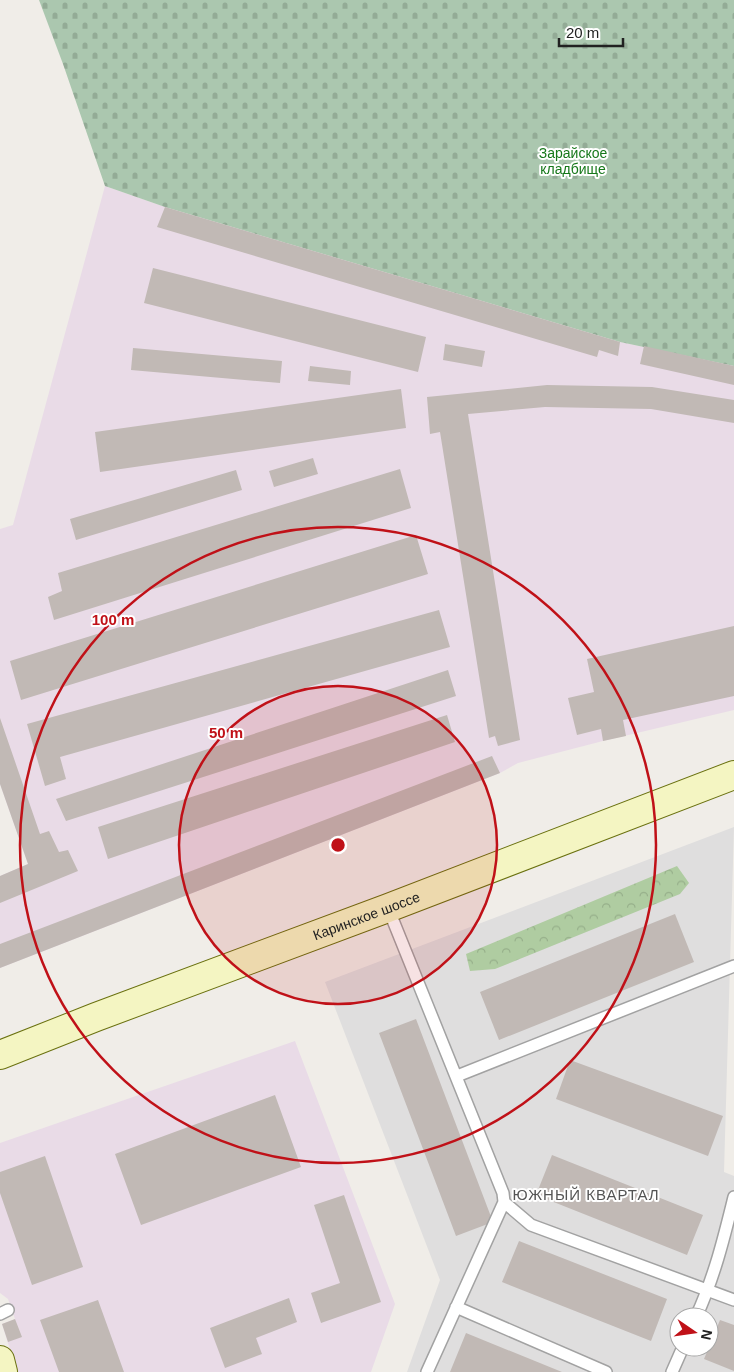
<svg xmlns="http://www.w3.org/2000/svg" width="734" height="1372" font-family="Helvetica,sans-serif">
<defs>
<pattern id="forest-crowns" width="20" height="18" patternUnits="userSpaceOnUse" patternTransform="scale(1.25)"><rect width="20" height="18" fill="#afcca1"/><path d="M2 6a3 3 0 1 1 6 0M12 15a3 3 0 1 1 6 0" fill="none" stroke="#96af8a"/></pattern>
<pattern id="cemetery-stones" width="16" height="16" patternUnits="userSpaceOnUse" patternTransform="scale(1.25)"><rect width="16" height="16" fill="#abc7af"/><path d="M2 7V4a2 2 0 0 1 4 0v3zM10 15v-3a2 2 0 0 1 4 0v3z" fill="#93ab96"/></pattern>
</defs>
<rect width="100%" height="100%" fill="#f0ede8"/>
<!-- residential -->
<path fill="#dfdede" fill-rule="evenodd" d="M734 827 724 1172 734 1176V1372H407L440 1280 325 982ZM679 1317H709V1347H679Z"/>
<!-- industrial -->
<path fill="#e9dbe7" d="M105 186 165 207 620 342 734 366V710L603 741 518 763 500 773 0 968V876L28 864 0 784V529L13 525Z
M295 1041 395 1304 371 1372H17L2 1324 15 1319 8 1299 0 1293V1143Z"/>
<!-- forest -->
<path fill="url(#forest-crowns)" d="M677 866 689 883 680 894 495 969 470 971 466 954Z"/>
<!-- cemetery -->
<path fill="url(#cemetery-stones)" d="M39 0H734V366L620 342 165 207 105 186 63 64Z"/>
<!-- building -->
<path fill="#c1b9b5" d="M165 207 620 342 618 356 599 350 597 357 157 227Z
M153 268 426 337 418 372 144 303Z
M445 344 485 351 482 367 443 360Z
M644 346 734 366V385L640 364Z
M133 348 282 361 280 383 131 370Z
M310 366 351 371 350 385 308 381Z
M547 385 652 387 734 400V423L651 409 545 407 468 414 520 740 498 746 495 736 489 738 440 432 430 434 427 397Z
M401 389 406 428 100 472 95 432Z
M313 458 318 474 274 487 269 471Z
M400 469 411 508 54 620 48 597 62 591 58 573Z
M236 470 242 490 76 540 70 519Z
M416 535 428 574 21 700 10 661Z
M439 610 450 647 60 757 66 779 45 786 27 724Z
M734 626V696L623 720 626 736 603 741 601 729 577 735 568 698 594 692 587 659Z
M448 670 456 696 66 821 56 799Z
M447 715 455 742 108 859 98 827Z
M0 718 40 834 49 831 59 852 68 850 78 871 0 903V876L28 864 0 784Z
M492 756 500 773 0 968V944Z
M675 914 694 962 499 1040 480 992Z
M416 1019 493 1222 456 1236 379 1033Z
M570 1060 723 1116 708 1156 556 1099Z
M275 1095 301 1167 141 1225 115 1154Z
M552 1155 703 1215 687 1255 536 1195Z
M45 1156 83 1267 32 1285 0 1193V1172Z
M344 1195 381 1302 321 1323 311 1293 340 1283 314 1205Z
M519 1241 667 1299 651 1341 502 1282Z
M289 1298 297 1322 256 1338 262 1354 225 1368 210 1328Z
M98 1300 124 1372H59L40 1320Z
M15 1319 22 1337 8 1342 2 1324Z
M720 1320 734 1325V1371L704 1359Z
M466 1333 562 1372H450Z"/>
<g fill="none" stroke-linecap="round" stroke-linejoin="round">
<defs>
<path id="lane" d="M388 908 503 1193 504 1202 427 1372
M457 1076 734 966
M504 1202 531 1225 734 1300
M456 1307 606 1372
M0 1314 8 1310
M696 1317C714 1278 724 1238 734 1197
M672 1372 683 1347"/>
<g id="secondary">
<path id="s1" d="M0 1055 96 1017 388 908 734 775"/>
<path d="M0 1360 3 1372"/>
</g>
</defs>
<!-- lane casing -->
<use href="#lane" stroke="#a2a2a2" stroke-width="14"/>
<!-- secondary casing -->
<use href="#secondary" stroke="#6a710f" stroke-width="30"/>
<!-- lane -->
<use href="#lane" stroke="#fff" stroke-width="11"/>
<!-- secondary -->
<use href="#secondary" stroke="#f4f5c2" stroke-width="28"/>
</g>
<!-- distance rings -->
<circle cx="338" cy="845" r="159" fill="#c01118" fill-opacity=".12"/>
<g fill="none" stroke="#c01118" stroke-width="2.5">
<circle cx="338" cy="845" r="159"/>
<circle cx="338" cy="845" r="318"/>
</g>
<g text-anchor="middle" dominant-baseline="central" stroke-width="4" stroke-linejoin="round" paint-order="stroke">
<!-- park labels -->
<g font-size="14" fill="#16781a" stroke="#fff">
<text x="573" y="153">Зарайское<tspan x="573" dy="16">кладбище</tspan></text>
</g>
<!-- street labels -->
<g font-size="14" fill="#212121" stroke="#fff">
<text stroke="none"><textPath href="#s1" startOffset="392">Каринское шоссе</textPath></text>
</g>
<!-- neighbourhood labels -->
<g font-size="15" letter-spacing="1" fill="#545454" stroke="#fff">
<text x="586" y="1194">ЮЖНЫЙ КВАРТАЛ</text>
</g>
</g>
<circle cx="338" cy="845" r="8" fill="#c01118" stroke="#fff" stroke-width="2.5"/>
<g font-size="15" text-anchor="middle" font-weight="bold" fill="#c01118" stroke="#fff" stroke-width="4" stroke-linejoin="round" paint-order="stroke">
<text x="113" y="625">100 m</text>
<text x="226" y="738">50 m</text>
</g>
<!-- north arrow -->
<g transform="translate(694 1332) rotate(103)"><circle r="24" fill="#ffffff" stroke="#a6a6a6"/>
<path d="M0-4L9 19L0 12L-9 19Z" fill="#c01118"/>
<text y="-8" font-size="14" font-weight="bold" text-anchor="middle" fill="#212121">N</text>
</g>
<!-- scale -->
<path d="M559 38v8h64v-8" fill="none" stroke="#212121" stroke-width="2.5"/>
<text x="566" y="38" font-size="15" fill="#212121" stroke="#ffffff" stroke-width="4" paint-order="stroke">20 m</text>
</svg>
